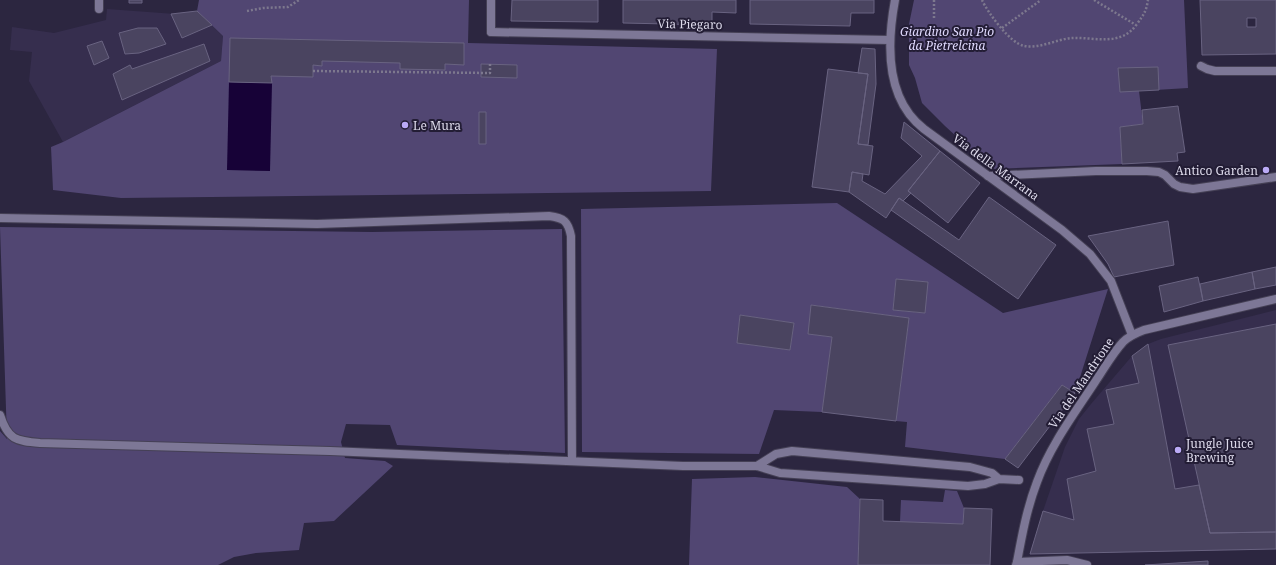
<svg xmlns="http://www.w3.org/2000/svg" width="1276" height="565" font-family="'Noto Serif',serif">
<rect width="100%" height="100%" fill="#2c2640"/>
<!-- built -->
<path fill="#362e4e" d="M107 9 175 14 197 11 223 36 221 61 63 142 29 81 32 52 10 50 12 27 54 33 106 20Z
M1276 310V549L1030 554 1043 511 1065 447 1079 419 1091 404 1132 356 1148 344 1161 339Z"/>
<!-- green -->
<path fill="#514672" fill-rule="evenodd" d="M199 0H469L468 43 717 49 711 191 121 198 53 190 51 147 63 142 221 61 223 36 197 11Z
M914 0H1184L1188 88 1139 91 1143 124 1120 127 1122 164 992 169 945 126 922 103 915 78 909 65V24Z
M837 203 1003 313 1108 289 1075 393 1062 385 1005 459 905 447 907 422 896 421 909 318 812 305 808 334 832 337 822 412 774 410 759 454 582 452 581 209ZM896 279 928 282 924 313 893 310ZM740 315 794 323 790 350 737 343Z
M0 227 372 232 562 229 565 453 397 445 390 425 346 424 341 442 345 458 385 461 393 466 334 521 304 523 299 550 256 553 234 557 218 565H0V431L7 439Z
M755 477 847 487 860 499 858 565H689L692 479Z
M945 490 957 491 964 508 963 524 900 522 901 500 943 502Z"/>
<!-- water -->
<path fill="#170237" d="M229 82 272 83 270 171 227 170Z"/>
<!-- building -->
<path fill="#4a4460" stroke="#696381" fill-rule="evenodd" d="M129 0H142V3H129Z
M512 0H598V22L511 21Z
M623 0H736V13L712 12V25L623 23Z
M750 0H874V13H851L850 26 750 24Z
M1200 0H1276V54L1202 55ZM1247 18H1256V27H1247Z
M197 11 212 25 182 38 171 14Z
M138 28H157L166 44 139 53 125 54 119 33Z
M230 38 464 43V65L445 64V70L400 69V63L322 61V66L313 65V77L271 76 272 83 229 82Z
M102 41 109 58 94 65 87 46Z
M204 44 210 61 122 100 113 74 130 65 132 69Z
M862 48 875 49 876 84 868 145 858 144 868 74 858 73Z
M481 64 517 65V78L481 77Z
M1158 67 1159 90 1120 92 1118 68Z
M828 69 868 74 858 144 873 146 869 175 852 172 849 192 812 187Z
M1178 106 1185 152 1177 153 1178 161 1122 164 1120 127 1143 124 1142 110Z
M479 112H486V144H479Z
M904 122 940 151 908 191 911 193 903 201 899 198 886 218 849 192 852 172 863 174 862 181 885 194 922 156 901 138Z
M940 151 980 183 948 223 908 191Z
M989 197 1056 245 1018 299 891 210 899 198 959 240Z
M1168 221 1174 265 1114 277 1108 264 1088 236Z
M1276 267V285L1255 289 1252 272Z
M1252 272 1255 289 1203 301 1200 284Z
M1198 277 1203 301 1164 312 1159 286Z
M896 279 928 282 925 313 893 310Z
M811 305 909 318 896 421 822 412 832 337 808 334Z
M740 315 794 323 790 350 737 343Z
M1276 324V532L1210 533 1168 345Z
M1148 344 1175 489 1199 485 1210 533 1276 532V549L1030 554 1043 511 1074 520 1067 479 1096 471 1087 429 1114 424 1106 390 1139 383 1132 356Z
M1062 385 1075 393 1018 468 1005 459Z
M860 499 883 500V521L963 524 964 508 992 509 990 565H858Z
M1208 561V565H1145Z"/>
<g fill="none" stroke-linecap="round" stroke-linejoin="round">
<defs>
<path id="service" d="M491 32V0
M1201 66 1207 69 1215 71H1276
M988 176 1096 171H1147L1159 172 1165 175 1174 184 1180 187 1193 189 1276 177
M0 218 317 224 549 216C564 218 568 221 571 236L572 461
M0 415C8 440 16 441 40 443L330 451 683 466H757L780 473 968 486 985 484 999 479
M757 466 776 454 792 451 970 467 992 473 999 479 1019 480
M1016 565 1017 562 1067 560 1087 565"/>
<path id="minor" d="M895 0C887 43 885 99 924 129L1062 230 1090 254 1111 281 1132 335
M99 9V0
M491 32 889 40"/>
<path id="tertiary" d="M1017 562C1022 535 1027 508 1037 482 1050 446 1074 414 1095 382 1104 369 1112 354 1123 342 1129 336 1136 333 1144 330L1276 299"/>
</defs>
<!-- service casing -->
<use href="#service" stroke="#454055" stroke-width="10"/>
<!-- minor casing -->
<use href="#minor" stroke="#454055" stroke-width="10"/>
<!-- tertiary casing -->
<use href="#tertiary" stroke="#454055" stroke-width="10"/>
<!-- path -->
<path stroke="#7d788e" stroke-width="2.5" stroke-dasharray="2 2" stroke-linecap="butt" d="M934 0V19
M982 0C988 13 1010 43 1024 46 1040 49 1057 39 1072 38 1095 37 1121 47 1137 24 1144 14 1146 12 1148 0
M1094 0 1136 25
M247 11 263 8 288 7 299 0
M1002 28 1041 0
M313 71 490 73V63"/>
<!-- service -->
<use href="#service" stroke="#7d7796" stroke-width="8"/>
<!-- minor -->
<use href="#minor" stroke="#7d7796" stroke-width="8"/>
<!-- tertiary -->
<use href="#tertiary" stroke="#7d7796" stroke-width="8"/>
</g>
<!-- markers -->
<g fill="#bbaaf6" stroke="#231d35" stroke-width="1.5">
<circle cx="405" cy="125" r="4"/>
<circle cx="1266" cy="170" r="4"/>
<circle cx="1178" cy="450" r="4"/>
</g>
<g text-anchor="middle" dominant-baseline="central" stroke-width="4" stroke-linejoin="round" paint-order="stroke">
<!-- street labels -->
<g font-size="12" fill="#dddaeb" stroke="#231d35">
<text transform="translate(690 24) rotate(1)">Via Piegaro</text>
<text transform="translate(996 167) rotate(36)">Via della Marrana</text>
<text transform="translate(1081 383) rotate(-56)">Via del Mandrione</text>
</g>
<!-- park labels -->
<g font-size="12" font-style="italic" fill="#dfd9fd" stroke="#231d35">
<text x="947" y="31">Giardino San Pio<tspan x="947" dy="14">da Pietrelcina</tspan></text>
</g>
<!-- poi labels -->
<g font-size="12" fill="#dddaeb" stroke="#231d35" text-anchor="start">
<text x="413" y="125">Le Mura</text>
<text x="1258" y="170" text-anchor="end">Antico Garden</text>
<text x="1186" y="443">Jungle Juice<tspan x="1186" dy="14">Brewing</tspan></text>
</g>
</g>
</svg>
